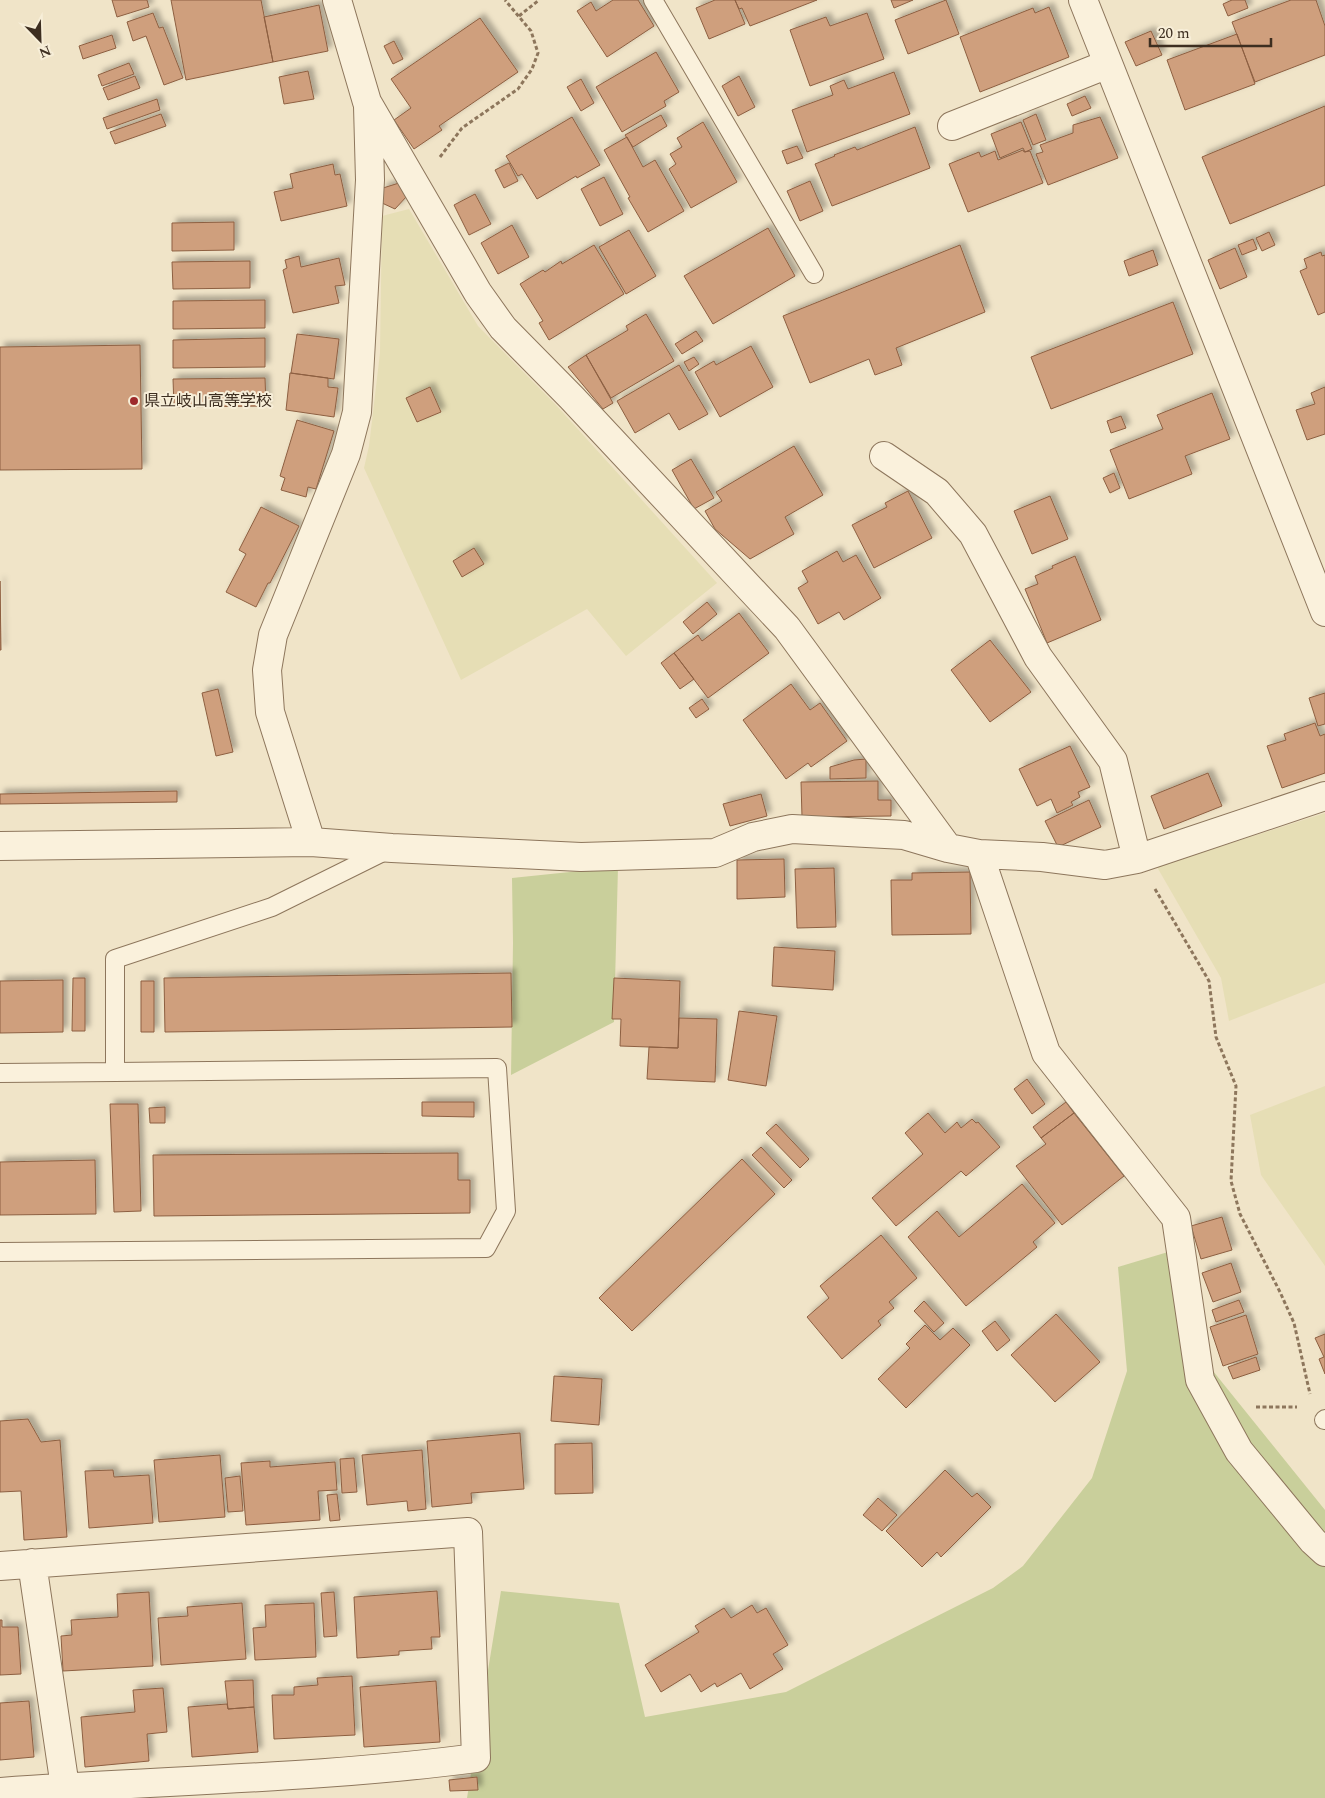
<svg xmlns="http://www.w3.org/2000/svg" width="1325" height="1798" font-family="Spectral,'Noto Sans JP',serif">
<defs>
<filter id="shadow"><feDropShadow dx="4.5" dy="-4.5" stdDeviation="2.5" flood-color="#0004"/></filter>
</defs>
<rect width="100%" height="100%" fill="#f0e4c8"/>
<!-- farmland -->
<path fill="#e6deb5" d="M409 209 478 326 556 405 717 583 626 656 587 609 461 680 364 468 369 446 380 353 382 216Z
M1325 813V983L1229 1021 1221 978 1157 867Z
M1325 1086V1266L1261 1175 1250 1115Z"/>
<!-- green -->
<path fill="#c9cf9b" d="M618 867 614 1022 511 1075 513 943 512 878Z
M1168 1252 1184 1335 1325 1510V1798H467L501 1591 619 1603 645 1717 786 1692 993 1588 1023 1566 1092 1478 1127 1371 1118 1267Z"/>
<!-- building -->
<path fill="#cf9f7d" stroke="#8d5f41" filter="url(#shadow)" d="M112 0H147L149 7 117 17Z
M171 0H261L273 62 186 80Z
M613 0H638L654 26 607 57 577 11 591 2 596 11Z
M715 0H735L745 24 709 39 696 8Z
M735 0H817L750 26 742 8 739 9Z
M891 0H913L894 8Z
M946 0 959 34 908 54 895 20Z
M1232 0H1245L1248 8 1228 16 1223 4Z
M1291 0H1316L1325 26V55L1255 82 1232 22Z
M319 5 328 51 273 62 264 17Z
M1049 7 1069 57 980 92 960 37 1033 8 1035 13Z
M153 13 159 28 163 27 183 78 164 85 146 36 133 41 127 22Z
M867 13 884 59 810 86 790 30 826 17 830 26Z
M480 18 518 72 439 126 442 130 414 149 394 120 411 108 391 79Z
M1151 31 1162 55 1136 66 1125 42Z
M1237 34 1255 84 1185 110 1167 60Z
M112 35 116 48 83 59 79 46Z
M394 41 403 59 393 64 384 46Z
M656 52 679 92 664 101 666 106 622 132 596 87Z
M129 63 134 74 102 86 98 75Z
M308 71 314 99 284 104 279 77Z
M894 72 910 114 807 152 792 110 833 95 830 86 844 80 848 89Z
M135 76 140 88 108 100 103 88Z
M739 76 755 107 738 116 722 86Z
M581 79 594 103 581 111 567 87Z
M1085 96 1091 108 1072 116 1067 104Z
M157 99 160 110 107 129 103 118Z
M1325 106V185L1230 224 1202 157Z
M161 114 166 126 115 144 110 132Z
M1036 114 1046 140 1033 145 1023 120Z
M661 115 667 126 633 147 625 135Z
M572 117 600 165 577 178 576 176 537 199 522 174 518 176 506 156Z
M1100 117 1118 158 1048 185 1036 154 1043 152 1040 145 1073 133V125Z
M703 122 737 182 691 208 669 169 676 164 670 154 682 147 677 138Z
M1021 122 1032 149 1025 152 1023 148 1000 158 991 134Z
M915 127 930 168 832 206 815 164 835 156 834 155 855 147 857 150Z
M627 137 643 167 655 160 684 211 648 232 628 198 630 197 604 150Z
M797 146 803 158 787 164 782 151Z
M1023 150 1024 152 1030 151 1043 183 968 212 949 164 979 152 981 157 995 151 998 160Z
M509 163 518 181 504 188 495 170Z
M333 164 335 175 340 174 347 206 281 221 274 192 293 188 290 174Z
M604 177 623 214 600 226 581 189Z
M810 181 823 211 800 221 787 191Z
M399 183 407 196 395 209 382 203 383 188Z
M475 194 491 224 469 235 454 205Z
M234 222V250L172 251V223Z
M512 225 529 257 498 274 481 243Z
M768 228 795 276 713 324 684 276Z
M629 230 656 276 626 294 599 247Z
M1269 232 1275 245 1262 251 1256 238Z
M1253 239 1257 249 1242 255 1238 245Z
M594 245 624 294 549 340 539 323 543 321 520 284 543 270 545 272 561 261 562 264Z
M960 245 985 312 896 348 902 365 875 375 869 359 810 383 783 316Z
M1235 248 1247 277 1220 289 1208 260Z
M1153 250 1158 265 1129 276 1124 261Z
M1321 252 1322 256 1325 255V312L1318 315 1300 271 1307 268 1304 259Z
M299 256 301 267 339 258 345 285 335 286 339 303 293 313 283 270 287 268 285 260Z
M250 261V288L173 289 172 262Z
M265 300V328L173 329V301Z
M1173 302 1193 354 1051 409 1031 357Z
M646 314 674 361 611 398 586 355 628 330 626 326Z
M696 331 703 341 682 354 675 344Z
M297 334 339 339 334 379 291 373Z
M265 338V367L173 368V340Z
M140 345 142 469 0 470V347Z
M751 346 773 387 720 417 695 372 714 361 716 365Z
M586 355 613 403 603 409 568 367Z
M694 357 699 364 689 371 684 362Z
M679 365 708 414 679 430 669 413 635 433 617 401Z
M290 373 328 378V387L338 388 334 417 286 410Z
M265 378 266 406 174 407 173 379Z
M430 387 441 412 417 422 406 398Z
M1325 387V434L1307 440 1296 410 1315 404 1311 393Z
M1212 393 1230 439 1185 456 1192 474 1129 499 1110 450 1163 429 1157 415Z
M1121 416 1126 428 1111 433 1107 421Z
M297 420 334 431 316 489 308 487 306 497 281 490 285 478 280 476Z
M794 446 823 495 785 517 794 534 750 559 715 529 705 511 722 501 716 492Z
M691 459 714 498 694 509 672 470Z
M1114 473 1120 488 1110 493 1103 478Z
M908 491 932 538 874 568 852 525 887 507 885 503Z
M1050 496 1068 539 1032 554 1014 511Z
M261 507 299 526 270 583H268L256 607 226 592 246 554 239 550Z
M474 548 484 564 462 577 453 561Z
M837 551 843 562 856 555 881 598 844 620 839 612 818 624 798 588 808 582 802 571Z
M1075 556 1101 620 1047 643 1025 589 1038 584 1035 576 1053 568 1052 566Z
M0 581 1 650H0Z
M707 602 717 614 693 634 683 622Z
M739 613 769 653 708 698 674 653 698 635 702 641Z
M990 640 1031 692 990 722 951 670Z
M674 653 694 679 680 689 661 663Z
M791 684 810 710 820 703 847 741 811 767 808 763 786 779 743 720Z
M218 689 233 752 216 756 202 693Z
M1325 693V724L1318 726 1309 698Z
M702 699 709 709 696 718 689 708Z
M1315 723 1320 736 1325 734V773L1282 788 1267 746 1286 740 1284 734Z
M1070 746 1090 787 1078 792 1080 797 1071 802 1073 805 1057 813 1051 799 1037 806 1019 769Z
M866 759V778L830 779V767L854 760Z
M1208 773 1222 806 1164 829 1151 796Z
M878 781V800H891V816L802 817 801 782Z
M177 791V802L0 804V794Z
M761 794 767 816 730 826 723 804Z
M1089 800 1101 827 1058 847 1045 821Z
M784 859 785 897 737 899V860Z
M834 868 836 927 797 928 795 869Z
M970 872 971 934 892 935 891 880H912V873Z
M774 947 835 951 833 990 772 986Z
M511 973 512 1027 165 1032 164 978Z
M73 978H85V1031H72Z
M614 978 680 981 678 1048 620 1046 621 1019H612Z
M63 980V1032L0 1033V981Z
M141 981H154V1032H141Z
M739 1011 777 1016 766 1086 728 1080Z
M679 1018 717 1019 715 1082 647 1079 649 1047 678 1048Z
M1027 1079 1045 1104 1032 1114 1014 1089Z
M422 1102H474V1117L422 1116Z
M1066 1102 1074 1113 1041 1138 1033 1127Z
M110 1104H138L141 1211 114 1212Z
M165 1107V1123H150L149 1108Z
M928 1113 945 1133 957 1122 961 1128 972 1119 976 1123 978 1122 1000 1147 966 1176 961 1171 896 1226 872 1198 923 1154 905 1133Z
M1074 1113 1124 1176 1062 1225 1016 1166 1046 1144 1041 1138Z
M776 1124 809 1159 800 1168 766 1133Z
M761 1147 792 1180 784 1188 752 1155Z
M458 1153V1180H470V1213L154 1216 153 1155Z
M742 1159 775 1194 632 1331 599 1298Z
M95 1160 96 1214 0 1215V1162Z
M1022 1184 1055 1223 1033 1242 1037 1247 966 1306 908 1237 937 1211 959 1237Z
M1222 1217 1232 1250 1201 1259 1191 1226Z
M881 1235 917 1278 889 1302 894 1308 878 1321 881 1325 842 1359 807 1317 829 1298 820 1286Z
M1231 1263 1241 1292 1213 1302 1202 1273Z
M1239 1300 1244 1312 1216 1322 1212 1310Z
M924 1301 944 1323 934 1332 914 1311Z
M1056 1314 1100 1362 1055 1402 1011 1355Z
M1246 1315 1258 1354 1223 1366 1210 1327Z
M995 1321 1010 1340 997 1351 982 1331Z
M925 1325 940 1340 953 1328 970 1345 906 1408 878 1379 910 1348 906 1344Z
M1325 1334V1374L1319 1359 1324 1357 1315 1338Z
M1256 1357 1260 1370 1233 1379 1228 1367Z
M554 1376 602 1379 599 1425 551 1421Z
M28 1419 41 1442 60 1440 67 1537 24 1540 21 1491 0 1492V1421Z
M520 1433 524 1489 471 1493 472 1503 432 1507 427 1441Z
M592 1443 593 1493 555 1494V1444Z
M422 1450 426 1509 408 1511 407 1501 367 1505 362 1455Z
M220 1455 225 1517 159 1522 154 1460Z
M354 1458 357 1492 342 1493 340 1459Z
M270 1461V1467L335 1462 337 1490 318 1491 320 1520 246 1525 241 1463Z
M113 1470 114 1477 149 1475 153 1523 89 1528 85 1471Z
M945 1470 972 1497 977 1493 991 1507 941 1557 937 1552 922 1567 886 1531Z
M240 1476 243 1511 228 1512 225 1478Z
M337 1494 340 1520 330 1521 327 1495Z
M878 1498 897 1515 882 1531 863 1515Z
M437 1591 440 1637H431L432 1649 399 1651V1655L357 1658 354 1597Z
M149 1592 153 1666 63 1671 61 1636 72 1635 71 1620 118 1617 117 1594Z
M334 1592 337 1636 324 1637 321 1593Z
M242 1603 246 1659 161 1665 158 1618 188 1616 187 1607Z
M314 1603 316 1657 255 1660 253 1628 266 1627 265 1605Z
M752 1605 757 1613 766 1608 788 1645 773 1654 783 1669 750 1689 741 1673 717 1687 715 1683 701 1692 690 1674 661 1692 645 1665 699 1632 695 1626 724 1608 731 1618Z
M0 1620H2V1627H18L21 1674 0 1675Z
M352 1676 355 1735 274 1739 272 1695H294V1687L318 1685 317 1678Z
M253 1680 254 1707 228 1709 225 1681Z
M436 1681 440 1742 364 1747 360 1687Z
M163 1688 167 1732 147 1734 149 1761 85 1767 81 1717 135 1712 133 1690Z
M29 1701 34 1757 0 1760V1703Z
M227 1704 228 1709 254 1707 258 1752 192 1757 188 1707Z
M477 1777 478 1790 450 1791 449 1780Z"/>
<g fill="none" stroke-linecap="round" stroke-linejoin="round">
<defs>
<path id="lane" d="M653 0 814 274
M0 1073 115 1072V959L272 907 389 849
M0 1252 486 1248 506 1211 497 1068 115 1072
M1324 1420 1325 1419"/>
<path id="street" d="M337 0 367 102 478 293 503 328 572 398 787 628 948 848
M1083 0 1325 612
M952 126 1108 64
M884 456 937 492 973 534 1038 657 1113 761 1137 859
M311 842 270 712 267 670 273 635 346 454 357 412 370 180 368 106
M0 846 311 842 392 848 581 857 715 853 753 837 792 829 904 835 948 848 979 854 1042 857 1105 865 1137 859 1325 796
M979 854 1046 1053 1176 1218 1200 1380 1239 1451 1313 1541 1325 1552
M32 1563 65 1787
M0 1566 468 1532 476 1758C318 1779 159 1780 0 1792"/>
</defs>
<!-- lane casing -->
<use href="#lane" stroke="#8d765c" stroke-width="20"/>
<!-- street casing -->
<use href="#street" stroke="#8d765c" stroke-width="30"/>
<!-- path -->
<path stroke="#8d765c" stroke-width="3" stroke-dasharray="4 2.5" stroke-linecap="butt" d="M519 16 539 0
M440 157 462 128 518 89 532 69 538 53 531 31 505 0
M1155 889 1209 981 1216 1037 1236 1086 1231 1181 1240 1214 1280 1292 1294 1323 1310 1394
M1256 1407H1297"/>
<!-- lane -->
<use href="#lane" stroke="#faf1dc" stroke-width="18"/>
<!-- street -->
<use href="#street" stroke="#faf1dc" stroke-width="28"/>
</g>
<!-- markers -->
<circle fill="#9e2a2b" stroke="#f7eed8" stroke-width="2" cx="134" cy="401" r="5"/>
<g text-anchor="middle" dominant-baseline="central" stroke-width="4" stroke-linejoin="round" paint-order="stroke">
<!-- poi labels -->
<g font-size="16" fill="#3d2e20" stroke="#f7eed8" text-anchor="start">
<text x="144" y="401">県立岐山高等学校</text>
</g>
</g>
<!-- north arrow -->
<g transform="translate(40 40) rotate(157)" stroke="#f7eed8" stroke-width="4" paint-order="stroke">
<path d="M0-4L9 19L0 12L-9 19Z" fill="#3d2e20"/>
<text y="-8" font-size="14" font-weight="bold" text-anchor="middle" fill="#3d2e20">N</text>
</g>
<!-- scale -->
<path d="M1150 38v8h121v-8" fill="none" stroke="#3d2e20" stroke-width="2.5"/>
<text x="1158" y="38" font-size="15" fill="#3d2e20" stroke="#f7eed8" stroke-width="4" paint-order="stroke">20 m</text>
</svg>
